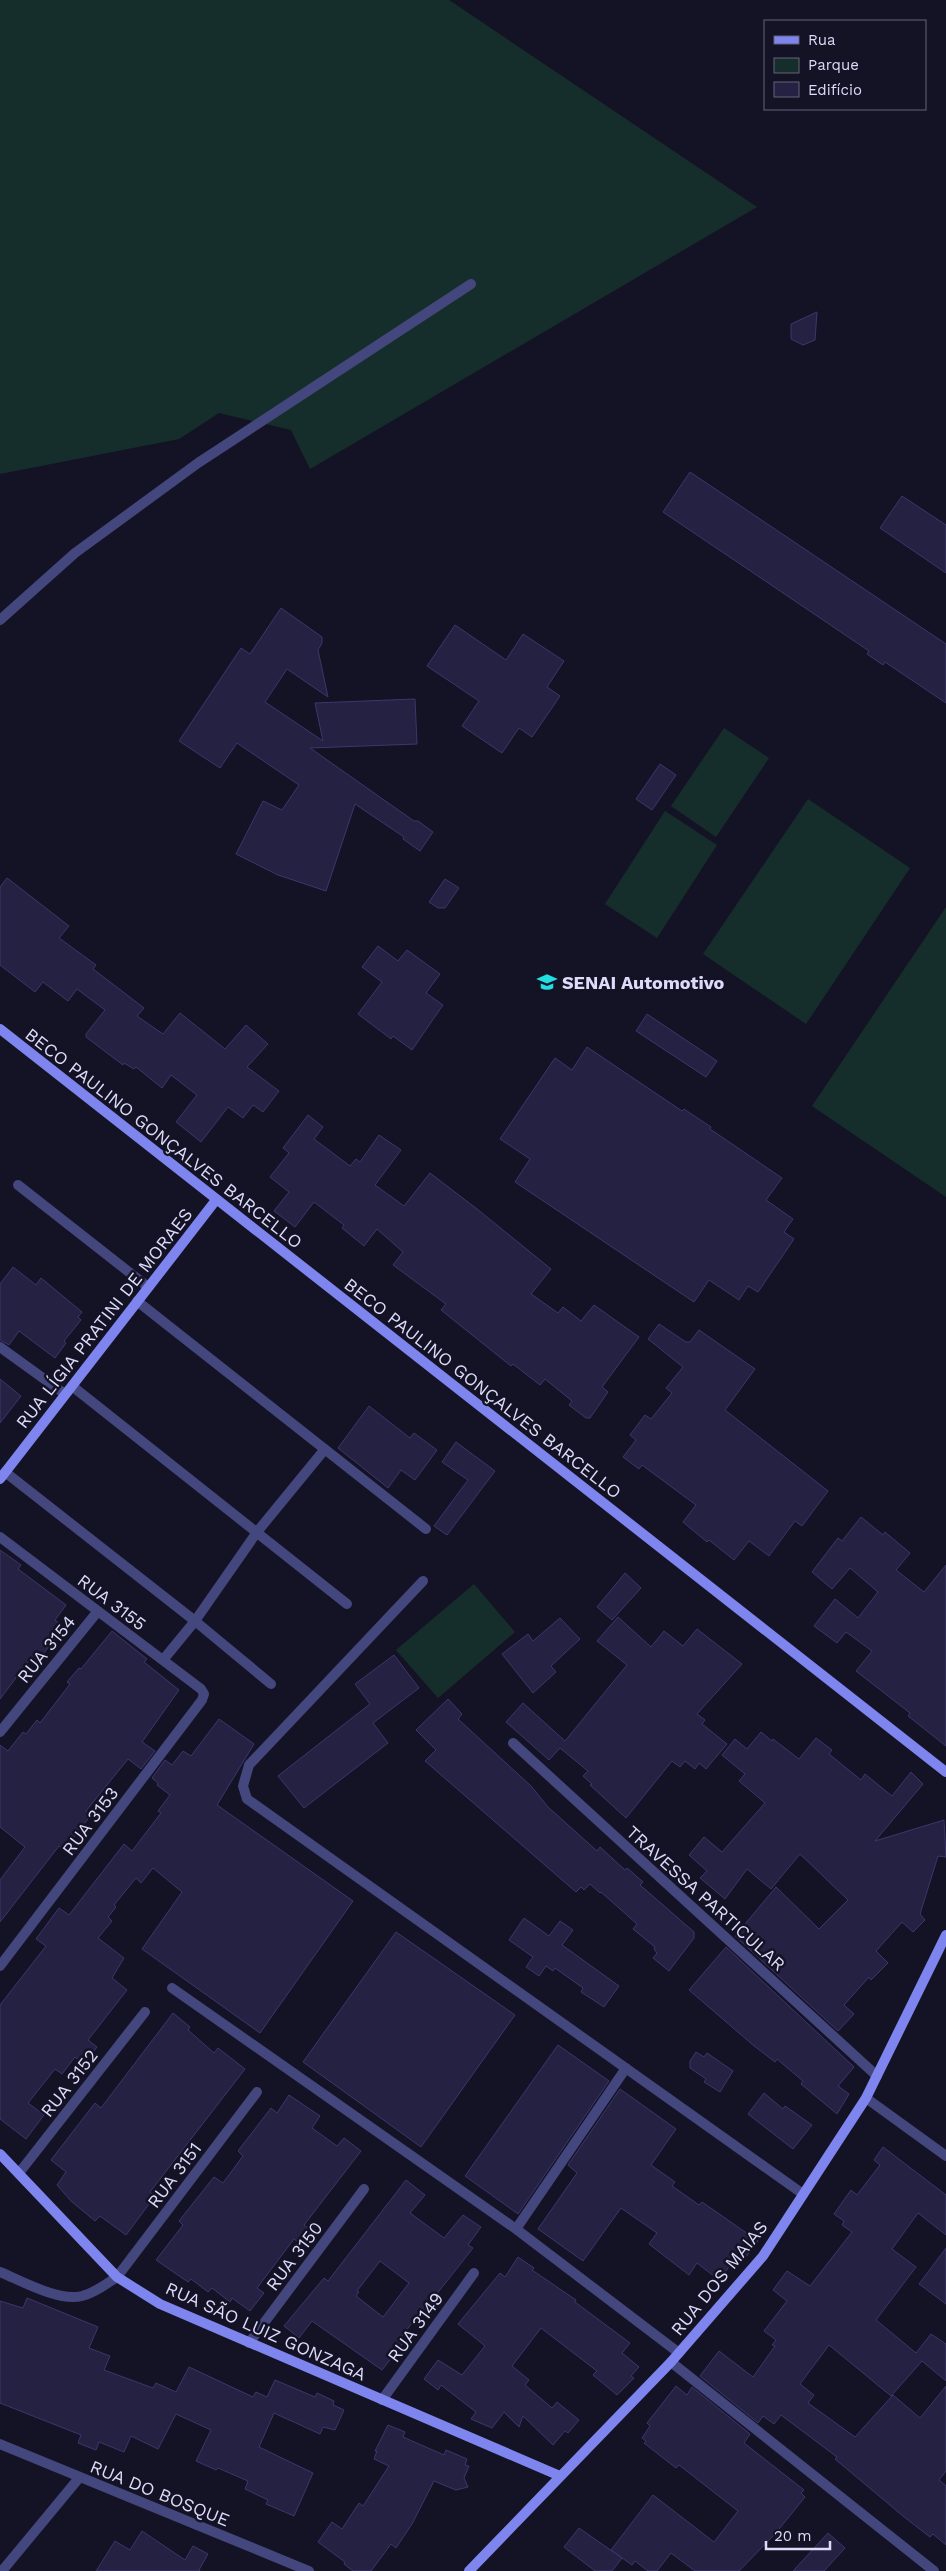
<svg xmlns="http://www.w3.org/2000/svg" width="946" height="2571" font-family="'Work Sans',sans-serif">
<rect width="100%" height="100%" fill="#141325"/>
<!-- green -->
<path fill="#162e2b" d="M0 0H449L757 207 310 469 291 430 219 413 179 439 0 474Z
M724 728 769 758 716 837 671 806Z
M808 799 910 868 806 1024 703 954Z
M665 811 717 845 657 938 605 904Z
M946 907V1197L812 1106Z
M474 1584 515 1632 438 1698 396 1650Z"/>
<!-- building -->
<path fill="#252143" stroke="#3c366c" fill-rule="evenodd" d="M817 312 815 340 803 345 791 339V324Z
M690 472 946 644V703L885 662 883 665 867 654 869 651 663 512Z
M902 496 946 525V573L880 528Z
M281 608 322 637V643L318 650 328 697 287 669 265 702 323 741 315 703 415 699 417 744 310 748 414 821H418L433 832 420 851 403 839 404 837 355 804 326 891 278 875 236 854 263 801 282 810 299 785 237 743 220 768 179 741 241 648 250 654Z
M455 625 506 660 523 634 564 661 547 687 560 696 532 737 519 728 502 753 462 726 479 701 427 666Z
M660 764 676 775 652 810 636 799Z
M7 878 69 926 59 938 96 965 93 969 144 1008 137 1016 163 1034 180 1013 225 1049 246 1025 268 1044 247 1067 279 1091 263 1112 253 1105 243 1118 228 1107 201 1142 176 1122 197 1095 171 1075 162 1088 136 1067 134 1069 124 1063 123 1065 86 1037V1034L105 1010 77 989 68 1001 43 982 35 992 0 965V887Z
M445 879 459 888 445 908H438L429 902Z
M378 946 398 961 407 950 440 974 426 993 443 1005 412 1050 393 1036 391 1039 358 1014 382 982 362 967Z
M647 1014 717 1061 706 1077 636 1031Z
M587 1047 682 1111 684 1109 711 1127 710 1129 782 1178 766 1200 793 1219 784 1232 794 1239 758 1292 748 1286 739 1300 709 1280 694 1302 515 1182 530 1159 500 1139 555 1058 572 1070Z
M308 1115 323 1127 314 1139 350 1166 356 1159 360 1162 379 1135 401 1150 375 1185 404 1206 430 1173 477 1209 551 1269 531 1294 558 1313 563 1307 581 1321 594 1305 639 1337 602 1387 608 1392 590 1418H586L569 1405 572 1401 545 1379 540 1385 513 1364 511 1366 441 1310 446 1304 393 1265 403 1252 377 1229 364 1246 342 1228 344 1225 314 1202 295 1227 274 1211 289 1192 270 1177 289 1153 283 1148Z
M13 1267 36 1285 41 1278 82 1312 78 1317 81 1320 64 1341 66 1343 55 1358 19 1331 9 1345 0 1340V1284Z
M659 1324 686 1342H690L699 1330 755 1369 725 1410 828 1491 802 1526 795 1521 769 1556 749 1541 734 1560 709 1540 707 1542 683 1522 696 1505 642 1465 639 1469 623 1457 636 1440 630 1435 645 1415 651 1419 672 1393 666 1388 683 1367 648 1339Z
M0 1379 21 1396 0 1423Z
M369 1406 410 1438 414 1433 437 1450 415 1480 401 1470 388 1488 338 1448Z
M456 1442 495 1471 447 1535 434 1526 468 1480 442 1462Z
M861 1517 883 1535 885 1532 910 1553 896 1570 924 1592 946 1565V1746L908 1716 910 1713 856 1671 872 1651 846 1632 837 1643 814 1626 835 1599 858 1618 878 1592 850 1568 832 1589 812 1572 838 1538 842 1541Z
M0 1550 21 1565 18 1569 66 1605 55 1620 64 1627 37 1662 31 1658 0 1699Z
M625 1573 641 1588 612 1620 597 1607Z
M618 1617 651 1647 664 1631 683 1646 697 1629 742 1664 697 1714 705 1720 702 1724 727 1744 706 1769 699 1763 695 1769 685 1761 680 1767 672 1761 626 1818 590 1785 592 1784 583 1776 588 1771 560 1748 549 1760 506 1722 523 1703 565 1741 627 1665 597 1641Z
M560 1618 580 1639 551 1666 556 1672 533 1693 502 1654 528 1634 533 1641Z
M112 1631 147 1659 144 1662 179 1690 142 1742 155 1751 141 1769 128 1759 86 1811 91 1815 64 1850 59 1846 0 1922V1880L25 1847 0 1827V1745L8 1751 23 1732 26 1734 37 1720 40 1723 70 1684 67 1682 79 1668 81 1669Z
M394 1655 419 1688 373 1723 388 1743 304 1808 278 1776 370 1704 355 1684Z
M448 1699 462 1714 458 1719 531 1786 548 1807 597 1851 600 1847 625 1870 627 1868 643 1882 640 1885 694 1932V1938L669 1971 653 1958 657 1953 654 1949 655 1947 633 1929 637 1924 601 1892 600 1893 590 1884 584 1890 581 1887 576 1892 425 1761 436 1750 416 1730Z
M219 1719 254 1744 217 1805 353 1901 260 2033 142 1949 182 1892 153 1868 141 1883 136 1878 114 1905 116 1907 108 1917 112 1921 98 1938 124 1958 112 1978 127 1990 88 2040 97 2047 84 2064 75 2057 62 2074 55 2069 28 2103 44 2115 26 2139 0 2119V2005L46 1946 36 1939 59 1908 69 1915 124 1844 132 1851 161 1813 158 1811 170 1795 157 1785 158 1783 152 1778 165 1760 172 1765 183 1751 191 1756Z
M761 1732 772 1741 773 1739 799 1759 816 1738 832 1750 829 1754 861 1780 865 1774 892 1796 911 1772 923 1784 875 1841 944 1820 946 1857 938 1856 920 1914 925 1920 913 1932 902 1922 876 1951 888 1963 871 1980 869 1977 844 2005 854 2014 838 2031 735 1936 776 1887 819 1929 848 1900 800 1854 771 1889 747 1869 725 1899 700 1878 707 1871 689 1855 704 1837 722 1852 765 1803 739 1781 745 1774 722 1755 735 1739 747 1749Z
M524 1918 549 1936 560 1921 573 1930 562 1945 619 1986 604 2007 581 1992 583 1988 555 1968 553 1971 546 1966 539 1976 526 1967 533 1957 509 1940Z
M396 1932 515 2015 421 2147 303 2062Z
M726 1947 854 2067 838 2086 849 2094 837 2114 801 2084 803 2081 777 2059 775 2062 753 2045 689 1990Z
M173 2013 190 2027 188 2030 214 2053 218 2048 245 2069 150 2192 155 2196 126 2235 100 2216 95 2221 71 2201 57 2185 66 2172 51 2160 95 2103 101 2108Z
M558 2045 609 2081 518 2214 465 2176Z
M696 2052 704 2057 707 2053 733 2071 720 2092 704 2082 706 2079 690 2068V2061Z
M620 2089 676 2129 651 2165 675 2182 672 2186 699 2205 702 2202 758 2241 746 2257 740 2252 719 2280 697 2263 689 2275 649 2244 657 2233 621 2208 583 2261 538 2229 577 2173 568 2165Z
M764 2093 783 2109 785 2106 812 2125 793 2149 748 2114Z
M289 2095 320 2116 312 2128 337 2146 344 2138 361 2151 304 2225 313 2232 303 2246 294 2239 257 2288 264 2293 250 2311 232 2298 230 2302 212 2288 208 2292 191 2279 188 2282 156 2260 183 2225 179 2221 214 2177 223 2183 243 2156 238 2151 271 2108 277 2113Z
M883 2147 946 2195V2235L918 2213 892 2249 916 2267 876 2320 916 2353 931 2334 946 2344V2381L922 2361 891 2396 829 2345 800 2384 814 2395 808 2403 855 2437 893 2395 920 2418 946 2386V2471L939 2480 946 2486V2545L933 2534 930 2537 903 2516 835 2459 837 2457 781 2415 774 2424 763 2416 758 2423 700 2376 719 2351 753 2377 775 2346 772 2345 776 2340 764 2331 787 2301 773 2290 787 2271 810 2286 852 2232 842 2225 844 2221 834 2214 851 2190 857 2195 880 2165 874 2160Z
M406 2180 425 2195 410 2213 444 2238 463 2215 481 2227 468 2245 473 2248 432 2300 435 2302 424 2315 420 2312 400 2339 404 2342 382 2370 312 2321 299 2338 284 2326 324 2278 328 2281ZM380 2261 409 2283 383 2317 356 2296 359 2292 357 2291Z
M946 2248V2304L919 2284Z
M518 2257 534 2268 532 2270 576 2300 575 2302 630 2343 622 2353 639 2367 631 2376 634 2378 617 2395 593 2375 597 2371 541 2328 512 2366 529 2380 525 2385 552 2408 557 2402 579 2420 568 2433 565 2431 553 2445 523 2416 519 2427 504 2412 492 2428 471 2419 476 2412 441 2385 438 2390 424 2379 438 2360 462 2375 485 2346 458 2324 500 2273 505 2277Z
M27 2298 98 2327 89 2348 110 2356 104 2370 153 2388 156 2383 176 2392 189 2367 253 2397 256 2392 267 2397 275 2380 315 2397 317 2393 334 2401 333 2405 344 2410 335 2430 323 2427 320 2434 274 2413 259 2447 313 2473 294 2516 266 2504 268 2500 245 2489 248 2481 218 2468 216 2470 196 2461 211 2430 176 2414 158 2449 131 2436 124 2452 99 2442 96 2450 78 2443 81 2435 0 2403V2301L23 2308Z
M676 2386 687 2395 692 2387 750 2434 744 2443 804 2490 801 2493 805 2497 775 2534 739 2571H695L671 2553 657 2571H648L635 2561 632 2565 611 2550 653 2495 714 2542 738 2511 679 2465 676 2468 644 2443 646 2441 642 2438 650 2426 647 2423Z
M388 2425 405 2432 403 2437 444 2455 446 2450 467 2459 465 2465 469 2466 464 2478 468 2487 456 2490 434 2481 412 2524 396 2548 391 2544 371 2571H353L344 2564 345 2562 318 2542 332 2522 342 2529 359 2503 363 2506 389 2466 374 2459 377 2451H375Z
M579 2528 622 2558 612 2571H595L564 2547Z
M142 2531 185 2560 193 2546 208 2554 199 2570 200 2571H96L115 2541 130 2550Z
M828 2533 845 2548 824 2571H793Z"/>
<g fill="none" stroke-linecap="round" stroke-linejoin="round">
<!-- street -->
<path stroke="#44467e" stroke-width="10" d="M0 620 75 553 198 463 471 284
M18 1185 148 1287
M137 1301 426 1529
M0 1347 65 1394
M72 1386 347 1604
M5 1472 195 1621 271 1684
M0 1537 201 1689 204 1694 202 1700 0 1966
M423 1581 249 1765 243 1786 247 1799 803 2194
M163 1660 195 1621 257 1532 325 1449
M0 1732 98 1611
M513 1743 877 2076
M172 1988 516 2229 626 2068
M866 2098 946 2156
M19 2173 145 2012
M516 2229 679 2353
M0 2272C22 2281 59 2302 82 2296 95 2293 106 2284 117 2277L257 2092
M249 2343 364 2189
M671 2362 934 2571
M382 2400 474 2273
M0 2444 309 2571
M2 2571 79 2478"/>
<!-- secondary -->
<path stroke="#7f85ee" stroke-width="10" d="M0 1029 946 1772
M0 1479 216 1200
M0 2154 117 2277 160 2304 560 2476
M469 2571 671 2362 763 2256 866 2098 946 1935"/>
</g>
<!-- icons -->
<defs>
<symbol id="university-bare" viewBox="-9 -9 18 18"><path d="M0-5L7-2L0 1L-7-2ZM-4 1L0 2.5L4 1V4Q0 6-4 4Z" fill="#21dee1" stroke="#141325" stroke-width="2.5" paint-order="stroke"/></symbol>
</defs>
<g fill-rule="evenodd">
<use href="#university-bare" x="533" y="968" width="28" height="28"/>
</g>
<g text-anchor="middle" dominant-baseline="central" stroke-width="5" stroke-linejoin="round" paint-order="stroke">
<!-- poi labels -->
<g font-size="18" font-weight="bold" fill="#dcdbfa" stroke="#141325" text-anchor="start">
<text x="562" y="982">SENAI Automotivo</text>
</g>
<!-- street labels -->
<g font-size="18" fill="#dcdbfa" stroke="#141325">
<text transform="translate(164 1138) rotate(38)">BECO PAULINO GONÇALVES BARCELLO</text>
<text transform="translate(104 1318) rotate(-52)">RUA LÍGIA PRATINI DE MORAES</text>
<text transform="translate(483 1388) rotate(38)">BECO PAULINO GONÇALVES BARCELLO</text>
<text transform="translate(112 1602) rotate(37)">RUA 3155</text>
<text transform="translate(46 1649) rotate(-51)">RUA 3154</text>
<text transform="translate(90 1821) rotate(-53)">RUA 3153</text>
<text transform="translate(706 1898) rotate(42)">TRAVESSA PARTICULAR</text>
<text transform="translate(69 2083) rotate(-52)">RUA 3152</text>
<text transform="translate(174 2175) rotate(-53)">RUA 3151</text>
<text transform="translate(294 2256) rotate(-53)">RUA 3150</text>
<text transform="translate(719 2278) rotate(-51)">RUA DOS MAIAS</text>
<text transform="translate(415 2327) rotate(-54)">RUA 3149</text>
<text transform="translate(266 2331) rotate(24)">RUA SÃO LUIZ GONZAGA</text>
<text transform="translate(160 2493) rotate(22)">RUA DO BOSQUE</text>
</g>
</g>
<!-- legend -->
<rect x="764" y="20" width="162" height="90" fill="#141325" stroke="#64637a"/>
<rect x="774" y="36" width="25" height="8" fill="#7f85ee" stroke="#64637a"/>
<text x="808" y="45" font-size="15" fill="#dcdbfa">Rua</text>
<rect x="774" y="58" width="25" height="15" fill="#162e2b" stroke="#64637a"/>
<text x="808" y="70" font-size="15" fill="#dcdbfa">Parque</text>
<rect x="774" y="82" width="25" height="15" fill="#252143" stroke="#64637a"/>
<text x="808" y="95" font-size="15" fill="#dcdbfa">Edifício</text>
<!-- scale -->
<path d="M766 2541v8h64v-8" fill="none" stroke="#dcdbfa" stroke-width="2.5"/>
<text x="774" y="2541" font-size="15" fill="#dcdbfa" stroke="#141325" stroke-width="4" paint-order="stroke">20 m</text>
</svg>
